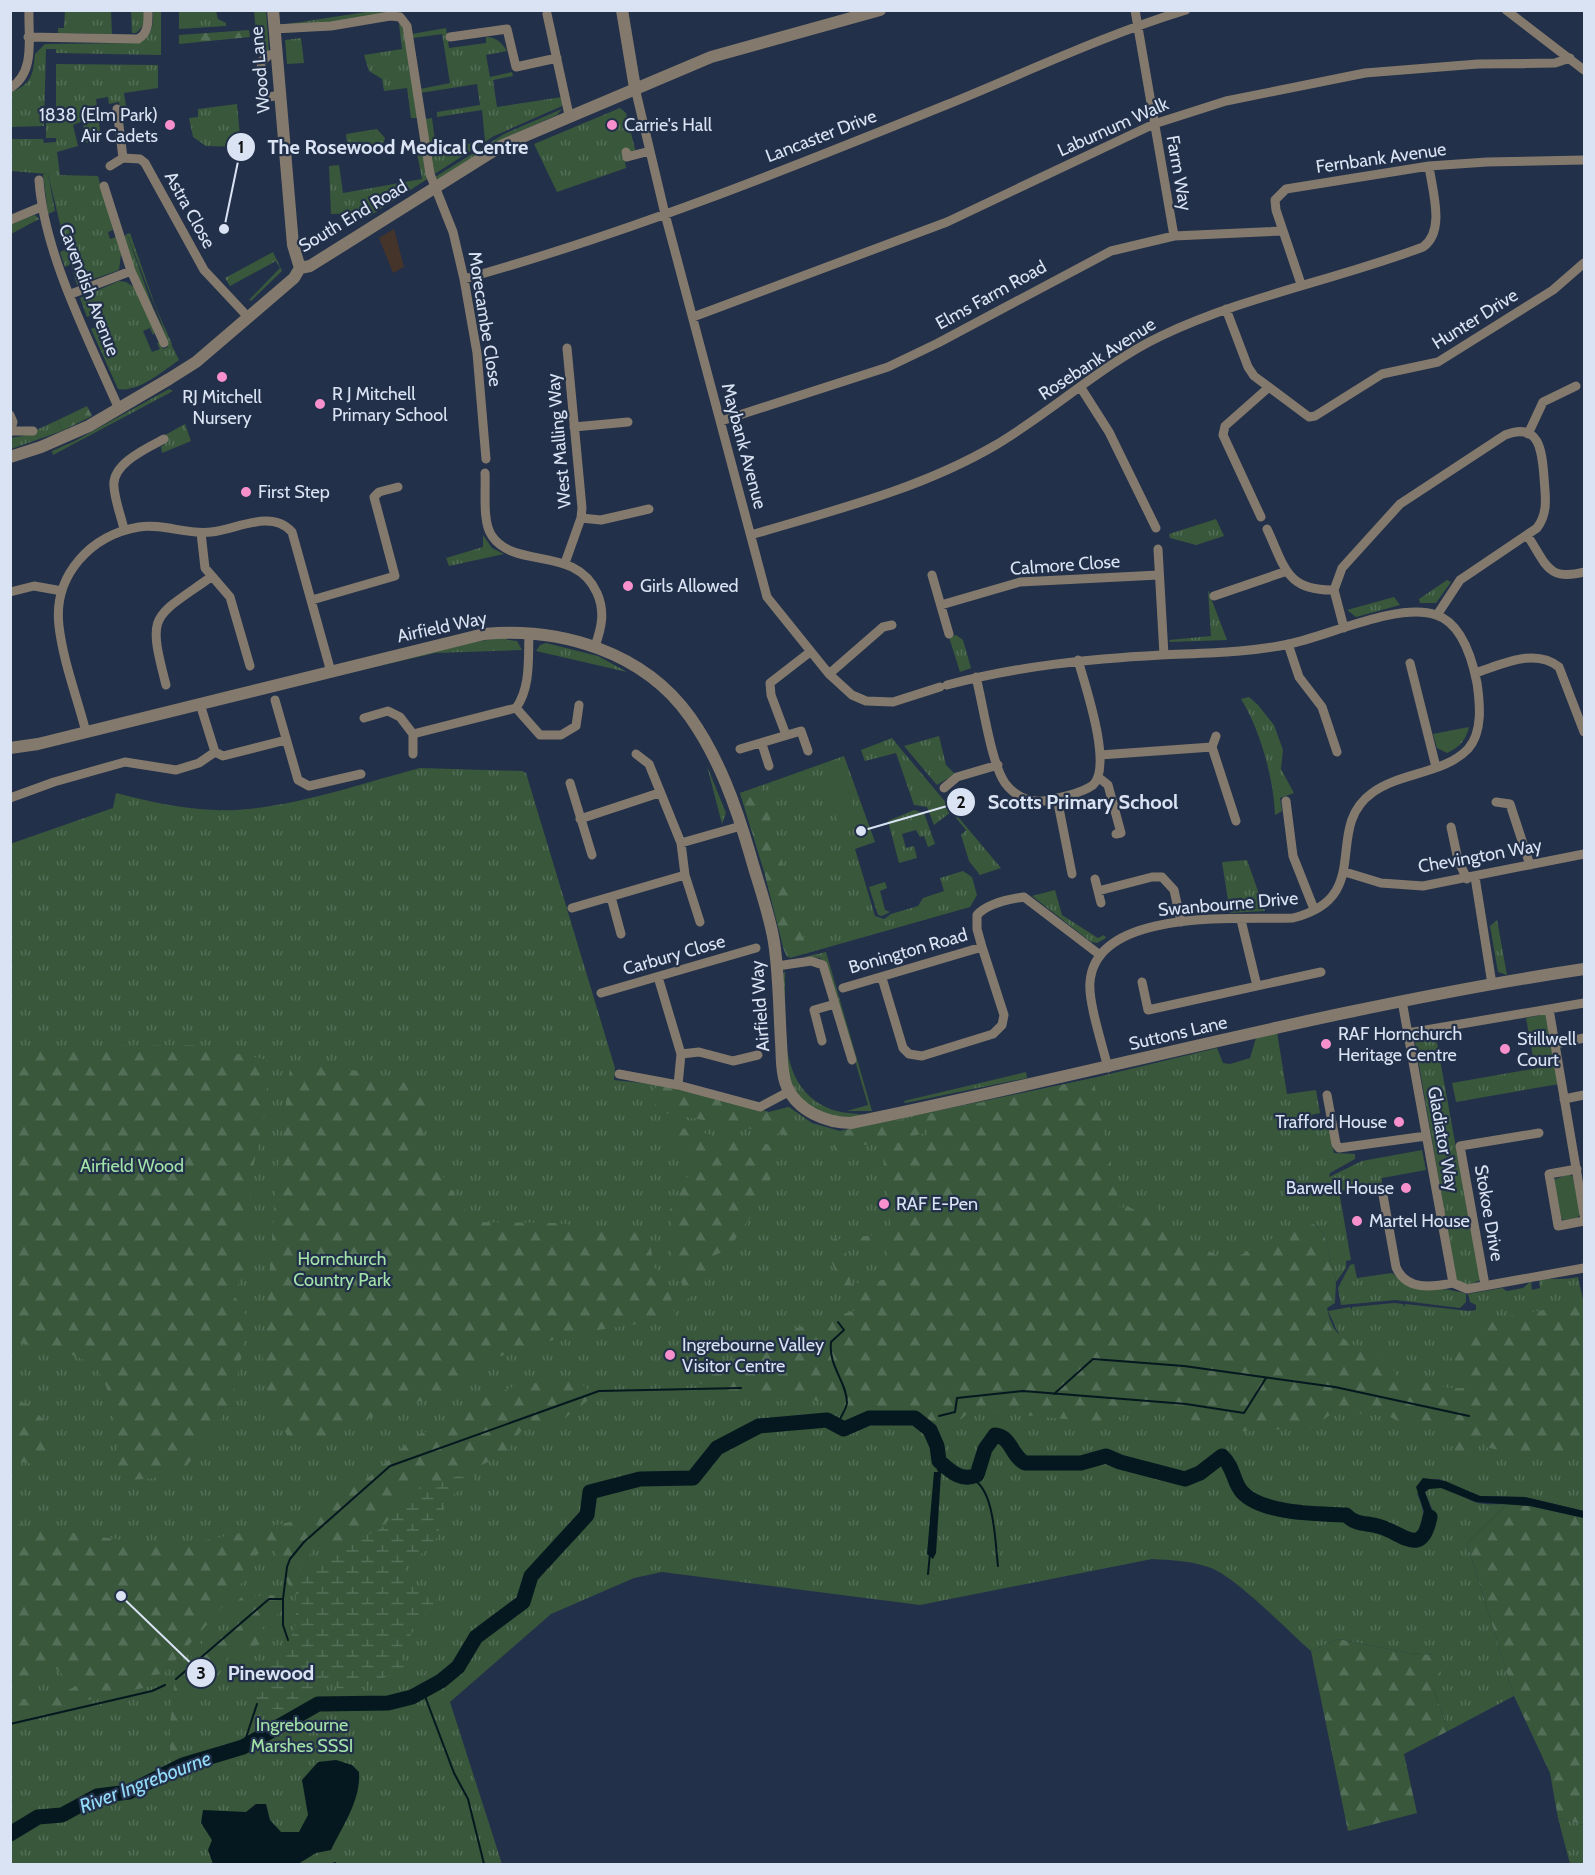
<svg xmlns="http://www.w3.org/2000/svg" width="1595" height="1875" font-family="Cabin,sans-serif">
<defs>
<pattern id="grass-tufts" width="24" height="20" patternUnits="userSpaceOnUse" patternTransform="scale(1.5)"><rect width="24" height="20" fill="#38573b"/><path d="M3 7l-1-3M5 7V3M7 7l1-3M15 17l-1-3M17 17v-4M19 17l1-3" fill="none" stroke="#546f58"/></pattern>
<pattern id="forest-firs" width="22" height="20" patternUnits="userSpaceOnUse" patternTransform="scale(1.5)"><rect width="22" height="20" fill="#38573b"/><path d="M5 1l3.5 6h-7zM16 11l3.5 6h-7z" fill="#546f58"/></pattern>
<pattern id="wetland-marsh" width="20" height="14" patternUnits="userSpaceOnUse" patternTransform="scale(1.5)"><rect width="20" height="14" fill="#38573b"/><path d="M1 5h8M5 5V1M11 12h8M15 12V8" fill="none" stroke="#546f58"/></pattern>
</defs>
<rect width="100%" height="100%" fill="#233049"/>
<!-- industrial -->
<path fill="#45342a" d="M394 229 404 267 393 273 379 238Z"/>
<!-- grass -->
<path fill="url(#grass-tufts)" d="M65 11H111L112 34 58 33V28H64Z
M131 11H145L144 25 136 33H132Z
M153 11H161V55L56 53V49H46L44 126 11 127V92C32 84 33 75 35 54L45 44 136 43C153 37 153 26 153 11Z
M179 11H216L218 19 226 23V26L179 29Z
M254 11H266L269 51 258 53Z
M373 11H401L402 14 393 12 288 29 287 24Z
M403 23 418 118H411L407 88 384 91 382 79 369 71 364 55 402 49 399 24Z
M446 28 449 48 486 43V37C496 37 502 43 507 51L486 55 490 77 512 72 513 76 493 80 497 107 562 97V106L494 136 433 175 425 119 432 118 436 149 485 141 482 110 437 117V112L480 105 477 84 420 93V89L450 83 442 34 413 38 412 34Z
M301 38 304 63 287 64 285 40Z
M56 64 158 65V88L124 93 126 106 120 107 119 102 109 104 108 97 96 99 101 139 86 143 83 121 73 125 78 146 57 152 60 175 98 176 113 230 108 232 110 239 116 237 121 254 119 270 77 285 71 264 65 267 60 252 66 249 48 174 11 171 10 139H43L44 143 56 142V138H46V123H56Z
M237 104 241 147 206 146 193 137 189 118 198 117V109Z
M620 108 626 113 637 157 625 162 626 168 557 192 534 144Z
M562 109 557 115 509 136 439 179 435 177 504 134Z
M377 129 385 138 382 147 348 154 346 134Z
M424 151 429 178 368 217 366 213 331 214 329 166 339 165 343 193 422 179 417 153Z
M127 234 153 308 179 360C163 371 138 393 118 389L91 329 98 326 100 330 103 328 98 312 87 317 80 298 119 281 126 282 134 287 155 332 153 335 150 328 143 331 152 352 160 349 157 343 160 342 163 349 168 347 135 272 123 237Z
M273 252 282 271 251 301 249 300 280 268 276 261 230 286 225 278Z
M169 389 173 391 53 455 52 451 75 441Z
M58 420 62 431 11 449 10 438 23 436Z
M185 424 191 441 162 453 161 447 168 441 165 435Z
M1216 519 1224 536 1196 545 1170 538 1169 534Z
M483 535 492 548 504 554 449 566 446 558 483 547Z
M1447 580 1451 582 1436 603H1420L1419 599Z
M1208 590 1227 640 1170 642 1169 640 1211 636Z
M1394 597 1400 605 1356 617 1347 610Z
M956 635 963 640 971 668 960 672 949 637Z
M507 637V640L517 641 522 650 435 653 354 672 474 642Z
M546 643 598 656 627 672 536 651 540 645Z
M1249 697 1258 705 1274 725 1283 750 1281 769 1294 793 1280 798 1282 811 1275 815C1274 780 1260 729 1241 699Z
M1469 727C1466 740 1460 747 1447 753L1437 748 1433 734Z
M939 736 946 765 955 774 937 785 904 746Z
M892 738 900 748 1001 868 980 875 969 861 961 835 966 830 951 812 934 825 927 807 914 805 896 753 865 761 861 750Z
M844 756 875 842 855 849 875 916 884 919 891 914 918 906 923 898 944 891 940 878 963 871 972 877 977 895 970 907 790 958 784 950 764 871 740 793Z
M707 766 726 813 722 824Z
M420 768 522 771 526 773 615 1068 614 1080 660 1085 769 1112 789 1107 812 1123 840 1131 1093 1078 1217 1048 1223 1063 1230 1064 1250 1058 1256 1038 1277 1032 1287 1094 1316 1090 1320 1113 1311 1115 1312 1122 1325 1121 1328 1123 1334 1153 1355 1154V1159L1330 1173 1329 1177 1362 1161 1422 1150 1426 1170 1382 1178V1183L1339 1191 1351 1260 1346 1261V1268L1336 1282 1324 1234 1314 1224 1329 1349 1342 1341 1328 1311 1350 1307 1352 1310V1307L1394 1303 1403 1304 1404 1307 1405 1304 1469 1311 1476 1310V1305L1470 1302 1468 1294 1502 1288 1507 1291 1523 1288 1531 1281 1532 1290 1540 1288 1539 1280C1553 1278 1564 1280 1578 1277L1584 1304V1511L1525 1497 1480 1496 1439 1479H1433L1417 1494C1425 1509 1423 1525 1429 1535L1435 1516 1425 1492C1439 1478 1463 1499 1478 1503 1488 1505 1498 1504 1507 1504L1467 1543 1514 1696 1448 1731 1433 1687 1435 1655 1409 1653 1338 1639 1311 1651C1287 1630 1237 1578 1211 1568 1193 1561 1171 1560 1152 1559L920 1605 662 1572 634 1578 551 1614 450 1702 502 1864H11L10 844 113 808 116 793C148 801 181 809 215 810 278 813 359 784 420 768Z
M914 810 924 813 935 844 928 847 924 836 920 837 916 830 902 834 906 848 914 846 917 858 899 863 888 821Z
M1247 860 1265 911 1230 913 1222 862Z
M885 882 887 888 880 891 885 910 890 912 882 916 878 915 869 887Z
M1055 890 1062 915 1098 938 1104 935 1106 938 1097 943 1091 942 1032 896Z
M1497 920 1507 975 1498 972 1490 926Z
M826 952 872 1111H847L868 1105 827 965 820 958 804 957Z
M785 971C786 1019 775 1085 828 1108 839 1113 853 1113 864 1115 847 1120 830 1119 815 1110 774 1085 783 1019 781 977Z
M1546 1014 1554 1059 1534 1062 1526 1018Z
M1435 1032 1480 1280 1470 1285 1460 1284 1456 1278 1414 1036Z
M1555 1065 1559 1084 1456 1102 1452 1083Z
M1026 1072 1027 1078 905 1103 904 1101Z
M1354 1264 1357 1278 1392 1273C1418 1295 1439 1284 1466 1294V1302L1460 1308 1396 1300 1341 1305 1338 1288 1350 1265Z
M1558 1818 1584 1825V1864H1570Z"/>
<!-- forest -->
<path fill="url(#forest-firs)" d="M249 30 250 37 179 44V35Z
M43 174H48L55 211 48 214Z
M35 215 39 219 11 234V224Z
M130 233 156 308 172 344 170 345 127 234Z
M87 406 92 416 62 431 58 420Z
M761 786 808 953 787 957 784 950 764 871 740 793Z
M195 1045 268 1060V1099L252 1173 246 1264 234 1295 249 1320 233 1397 217 1426 185 1468 154 1478 133 1480 118 1473C118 1445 115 1387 94 1366 79 1352 31 1346 11 1341V1047Z
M294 1063 375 1073 434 1092C430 1099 424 1109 422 1117 417 1143 459 1201 474 1222L556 1223 637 1233 649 1237 654 1266 670 1291 675 1318 573 1334 478 1363 436 1398 396 1406 331 1436 288 1437 268 1400 263 1360 276 1185 290 1068Z
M1093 1078 1120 1208 1129 1207 1135 1210 1156 1205 1161 1225 1229 1262 1263 1242 1314 1224 1324 1234 1336 1282 1335 1303 1327 1308C1335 1349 1362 1344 1391 1362L1395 1375 1449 1388H1468L1450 1355 1454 1341 1464 1339 1465 1323 1580 1304 1584 1328V1457H1527L1486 1447 1483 1436 1468 1471 1450 1469 1457 1436C1428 1408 1432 1433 1406 1426 1401 1425 1396 1419 1390 1417 1373 1413 1355 1415 1338 1410L1310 1428 1226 1432 1150 1404 1105 1423 972 1410 955 1424 936 1430 915 1414 891 1410 846 1420 825 1402 761 1392 738 1398 694 1381 692 1372 754 1353 755 1347 780 1340 777 1326 797 1328 856 1310 857 1306C842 1291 831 1267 828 1245L834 1239 851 1240 852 1246 845 1247 851 1284 890 1279 885 1241 859 1245 858 1237 891 1233 882 1147 928 1135 924 1115Z
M660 1085 769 1112 789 1107C788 1124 793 1129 806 1139L660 1112 655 1105V1088Z
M921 1116 925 1133 884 1143 852 1146 841 1154 833 1147 840 1131Z
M656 1122 725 1138 772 1145 773 1171 766 1194 728 1250 708 1258 703 1290 687 1299 670 1251 675 1237 669 1211C680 1195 704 1158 680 1143 668 1137 656 1136 649 1124Z
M574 1378 595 1395 565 1418 521 1431 506 1453 449 1481 430 1484 376 1531 359 1538 350 1537 342 1547 320 1541 301 1566 291 1591 275 1551 355 1473 369 1477 417 1435 435 1429 462 1405 519 1385Z
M11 1402 26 1403C50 1424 58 1434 49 1467L11 1460Z
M1507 1504 1530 1506 1584 1518V1825L1558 1818 1550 1773 1514 1696 1467 1543Z
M299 1520 279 1541C267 1540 260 1551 253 1561L256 1564 228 1601 163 1674 116 1679 65 1677 55 1668 50 1676 11 1677V1523L172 1548Z
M245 1593 247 1597 275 1595 284 1609 262 1628 272 1634 273 1640 232 1654 218 1667 221 1671 216 1680 205 1681 188 1695 181 1696 177 1761H170V1725L175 1677 214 1629 223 1636 240 1621 226 1614Z
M1338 1639 1409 1653 1435 1655 1441 1673 1433 1687 1448 1731 1404 1754 1417 1813 1348 1831 1311 1651Z
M161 1681 152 1686 16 1716 13 1706 23 1699H48L81 1684Z"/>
<!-- wetland -->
<path fill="url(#wetland-marsh)" d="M470 1471 474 1480C461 1489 446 1496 442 1513 439 1523 440 1536 432 1544 424 1553 413 1559 404 1569L409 1581 425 1596 440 1595 398 1652 406 1667 358 1690H340L322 1677 300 1702 281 1711 257 1704 252 1698C254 1669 276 1659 291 1637 302 1620 290 1596 300 1577 310 1557 337 1554 350 1537 369 1540 389 1525 399 1509 402 1505 402 1500 406 1497 425 1482 449 1482 470 1471Z"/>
<!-- garden -->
<path fill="#38573b" d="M842 774 858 819 839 825 823 781Z
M1569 1174 1573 1177 1580 1214 1577 1218 1564 1220 1560 1218 1553 1180Z"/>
<!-- water -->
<path fill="#05181f" d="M939 1461 955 1475 941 1473 936 1553 933 1559 927 1554 934 1472H938Z
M1423 1478 1445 1481 1480 1496 1525 1497 1584 1511V1518L1530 1506 1476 1502 1441 1488 1429 1489 1425 1492 1435 1520 1429 1536 1422 1532 1426 1517 1416 1487Z
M336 1760 352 1765 359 1772C361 1800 343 1825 331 1850L316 1853 298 1864H213L208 1850 212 1840 201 1823 203 1810 246 1812 256 1804H266L270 1820 281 1832H299L308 1815 302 1780 318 1762Z"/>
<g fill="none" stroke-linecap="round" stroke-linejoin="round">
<!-- stream -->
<path stroke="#05181f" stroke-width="2" d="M1054 1394 1093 1359 1184 1366 1335 1387 1469 1416
M939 1416 955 1412 957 1398 1023 1391 1186 1404 1244 1413 1266 1378
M837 1426C839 1418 846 1411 847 1403 847 1382 828 1366 831 1342L844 1330 838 1322
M926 1427 930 1423
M938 1470 939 1461
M970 1478C995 1486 995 1543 998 1566
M928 1574 930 1553
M288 1640 283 1625V1599L287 1567 290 1559 304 1542 390 1466 599 1391 741 1388
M176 1679 269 1599H283
M423 1691 454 1773 468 1799 484 1864
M10 1724 152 1691 165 1685
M243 1747 257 1704
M333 1864 335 1863"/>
<!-- river -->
<path stroke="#05181f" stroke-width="15" d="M10 1834 38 1817 62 1815 97 1796 129 1792 183 1765 243 1747 318 1704 388 1703 412 1697 441 1681 458 1667 476 1637 523 1602 531 1576 587 1515 590 1492 640 1479 693 1478 717 1448 759 1426 827 1420 844 1429 869 1418H915L930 1430 937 1446 939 1461C950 1471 961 1482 977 1475L985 1449 995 1435C1011 1436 1012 1457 1025 1463H1081L1106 1456 1120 1462 1185 1479 1200 1473 1222 1456C1234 1467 1233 1482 1242 1492 1262 1514 1318 1514 1346 1515 1357 1526 1367 1522 1381 1527 1405 1535 1422 1557 1430 1517"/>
<!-- minor -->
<path stroke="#837a6d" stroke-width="9" d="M1135 10 1174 236
M1506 10 1584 70
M547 14 569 115
M274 29 331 26 390 16 400 17 407 26 430 174 453 232 464 279 477 353 486 459
M28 37 138 39C149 33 148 22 148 10
M450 37 507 29 516 67 557 58
M276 54 269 55 261 62 263 92 269 97 280 95
M10 88C36 73 28 37 29 10
M635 88 665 214 767 597 829 674 852 695 866 701 893 702 940 687
M117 109 123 158 140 159 145 163 204 270 248 317
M626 152 627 157 650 151
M110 166 123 158
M39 180C44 254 89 340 119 409
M104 186 131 271 164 343
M10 220 41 207
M464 279C629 233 788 169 946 105 1025 73 1104 35 1186 10
M1301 284 1276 210 1275 200 1286 189 1429 166 1487 162 1584 160
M71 294 131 271
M1226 309 1248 367 1254 376 1309 417 1315 416 1382 374 1438 362 1553 290 1584 263
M693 317 947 222 1154 124 1226 101 1365 73 1478 64 1555 63 1570 58
M1081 388 1109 432 1156 528
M10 415 13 422 10 432
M721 421 888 367 938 343 1111 251 1174 236 1283 231
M574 427 628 422
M11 431H33
M1528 434 1543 402 1576 386
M485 473C486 491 482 522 492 536 515 570 576 545 597 593 605 611 602 627 595 646
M1261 517 1223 435 1225 426 1268 388
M581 518 601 520 649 509
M124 529C121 516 115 501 114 487 111 464 147 448 164 439
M1267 529C1285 567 1286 591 1334 590
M201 533 205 568 230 597 250 666
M751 535C834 510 918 490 994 446 1049 414 1104 363 1161 336 1245 296 1336 280 1423 247 1446 231 1432 190 1429 166
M1527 535C1546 563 1547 582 1584 572
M1158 549 1164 655
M565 563 581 518 582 508 567 348
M932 575 949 634
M10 592 34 586 62 591
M1214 596 1287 571
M312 600 395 576 374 497 379 492 398 487
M941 605 1020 582 1159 575
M1344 628 1334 590 1342 568 1400 504 1505 435C1540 421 1542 452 1544 477 1545 495 1549 512 1537 528L1460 580 1437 615
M1288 644 1299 677 1322 707 1337 752
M1410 663 1436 767
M1475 673C1501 665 1535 647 1559 667L1584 732
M829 674 883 627 892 625
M976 677C983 704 991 763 1005 783 1016 798 1033 804 1050 800 1062 797 1083 793 1093 785 1113 766 1085 685 1078 660
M166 685C147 612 152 619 211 577
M947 685C1018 666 1088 659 1161 655 1203 653 1247 653 1289 644 1328 636 1399 602 1436 615 1462 623 1472 658 1477 683 1480 704 1483 732 1468 749 1444 774 1400 772 1372 793 1322 829 1376 897 1293 918 1241 920 1096 907 1090 982 1088 1002 1103 1047 1108 1068
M275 700 298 780 309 786 361 774
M516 708 540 735H561L576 726 579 705
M364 718 388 711 400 717 413 734V754
M86 732C77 697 63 661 59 626 53 575 91 535 139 527 163 523 187 535 211 532 238 529 271 509 292 532L331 672
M413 734 516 708C531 687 528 658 529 633
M786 735 771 695 770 683 810 652
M1216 736 1212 747 1236 821
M762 744 769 766
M740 749 801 731 808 751
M215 752 223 756 286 740
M636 754 649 764 681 843 685 875 700 922
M1100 755 1212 747
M1098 777 1108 785 1121 833 1116 834
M570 783 592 855
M944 788 957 777 998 765
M10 798 54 782 125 762 176 770 199 763 215 752 200 704
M1057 798 1072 874
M1286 801 1293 856 1314 909
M1496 802 1510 804 1530 865
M580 819 659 793
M1451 827 1458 860 1467 879
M681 843 741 826
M1345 872 1381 883 1423 886 1584 854
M1475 877 1492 984
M1095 879 1101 903
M1098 891 1152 877H1162L1174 890 1181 922
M611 897 621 934
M572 908 685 875
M1241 920 1257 986
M777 966 811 961 823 965 852 1060
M658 977 681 1054 678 1085
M882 978 903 1048 909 1054 922 1056 993 1034 1002 1025 1004 1015 982 947
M1142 982 1148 1010 1321 972
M843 988 982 947 977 929V915C988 903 1009 899 1024 897L1100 955
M601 993 756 948
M1402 1001 1453 1283
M1549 1009 1584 1215
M1408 1033 1584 1003
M822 1041 814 1010 835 1004
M1555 1044 1584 1038
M681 1054 699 1052 733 1061 758 1055
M619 1074 678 1085 760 1107 790 1091
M1327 1095 1336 1144 1339 1148 1426 1136
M1564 1099 1584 1095
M1577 1169 1549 1174 1558 1226 1584 1221
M1383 1195 1396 1267C1406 1291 1432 1287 1453 1283
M1453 1283 1467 1289 1584 1268
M1485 1285 1460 1146 1539 1133"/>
<!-- tertiary -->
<path stroke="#837a6d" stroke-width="12" d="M273 10 293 245 300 268
M622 10 635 88
M10 457 41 447 89 426 169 379 196 362 294 278 300 268 310 266 503 145 711 57 880 10
M10 748 38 744 484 634C561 627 644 652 690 717 719 758 736 806 750 854 758 883 769 912 774 942 779 975 779 1009 781 1042 782 1056 781 1073 787 1087 798 1111 826 1123 851 1123 1096 1073 1337 1006 1584 969"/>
</g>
<!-- markers -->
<g fill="#f790cd" stroke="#233049" stroke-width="2">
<circle cx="170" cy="125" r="6"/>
<circle cx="612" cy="125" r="6"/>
<circle cx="222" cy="377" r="6"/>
<circle cx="320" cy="404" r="6"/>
<circle cx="246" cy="492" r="6"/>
<circle cx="628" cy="586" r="6"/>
<circle cx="1326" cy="1044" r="6"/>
<circle cx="1505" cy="1049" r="6"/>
<circle cx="1399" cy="1122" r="6"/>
<circle cx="1406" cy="1188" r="6"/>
<circle cx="884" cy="1204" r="6"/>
<circle cx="1357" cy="1221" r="6"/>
<circle cx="670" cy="1355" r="6"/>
</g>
<g text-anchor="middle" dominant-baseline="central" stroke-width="4.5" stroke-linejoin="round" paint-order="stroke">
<!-- street labels -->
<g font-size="18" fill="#dae3f4" stroke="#233049">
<text transform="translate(260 70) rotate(-95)">Wood Lane</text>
<text transform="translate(1113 127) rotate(-24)">Laburnum Walk</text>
<text transform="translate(821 136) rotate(-21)">Lancaster Drive</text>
<text transform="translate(1381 158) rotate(-8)">Fernbank Avenue</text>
<text transform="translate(1179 173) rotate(80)">Farm Way</text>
<text transform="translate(190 210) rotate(61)">Astra Close</text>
<text transform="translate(353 216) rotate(-31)">South End Road</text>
<text transform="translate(89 290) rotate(69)">Cavendish Avenue</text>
<text transform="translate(991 295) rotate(-29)">Elms Farm Road</text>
<text transform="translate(485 319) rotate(81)">Morecambe Close</text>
<text transform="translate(1475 319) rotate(-32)">Hunter Drive</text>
<text transform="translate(1097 359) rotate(-33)">Rosebank Avenue</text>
<text transform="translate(559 441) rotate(-95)">West Malling Way</text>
<text transform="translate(744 446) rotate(75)">Maybank Avenue</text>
<text transform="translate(1065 565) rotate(-4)">Calmore Close</text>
<text transform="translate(442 627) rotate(-12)">Airfield Way</text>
<text transform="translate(1480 856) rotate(-10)">Chevington Way</text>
<text transform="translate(1228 904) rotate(-5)">Swanbourne Drive</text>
<text transform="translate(908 951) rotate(-16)">Bonington Road</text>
<text transform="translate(674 955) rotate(-16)">Carbury Close</text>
<text transform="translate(760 1006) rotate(-94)">Airfield Way</text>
<text transform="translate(1178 1033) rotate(-13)">Suttons Lane</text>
<text transform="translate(1443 1139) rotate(80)">Gladiator Way</text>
<text transform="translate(1489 1213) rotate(80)">Stokoe Drive</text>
</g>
<!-- poi labels -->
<g font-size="18" fill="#dae3f4" stroke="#233049" text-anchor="start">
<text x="158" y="115" text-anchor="end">1838 (Elm Park)<tspan x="158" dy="21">Air Cadets</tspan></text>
<text x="624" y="125">Carrie's Hall</text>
<text x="332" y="394">R J Mitchell<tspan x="332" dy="21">Primary School</tspan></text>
<text x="222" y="397" text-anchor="middle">RJ Mitchell<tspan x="222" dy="21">Nursery</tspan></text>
<text x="258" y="492">First Step</text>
<text x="640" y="586">Girls Allowed</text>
<text x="1338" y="1034">RAF Hornchurch<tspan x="1338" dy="21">Heritage Centre</tspan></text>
<text x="1517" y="1039">Stillwell<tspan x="1517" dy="21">Court</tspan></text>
<text x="1387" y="1122" text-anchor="end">Trafford House</text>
<text x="1394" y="1188" text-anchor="end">Barwell House</text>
<text x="896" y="1204">RAF E-Pen</text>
<text x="1369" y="1221">Martel House</text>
<text x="682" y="1345">Ingrebourne Valley<tspan x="682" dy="21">Visitor Centre</tspan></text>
</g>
<!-- park labels -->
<g font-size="18" fill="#a2e3a8" stroke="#233049">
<text x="132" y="1166">Airfield Wood</text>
<text x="342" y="1259">Hornchurch<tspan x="342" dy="21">Country Park</tspan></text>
<text x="302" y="1725">Ingrebourne<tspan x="302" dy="21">Marshes SSSI</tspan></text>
</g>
<!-- water labels -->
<g font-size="20" font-style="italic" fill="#93dcf9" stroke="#233049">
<text transform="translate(145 1782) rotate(-21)">River Ingrebourne</text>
</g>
</g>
<!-- callouts -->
<path fill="none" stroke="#dae3f4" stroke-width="2" d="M224 229L241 147M861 831L961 802M121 1596L201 1673"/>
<g fill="#dae3f4" stroke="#233049" stroke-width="2">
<circle cx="224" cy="229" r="6"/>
<circle cx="861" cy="831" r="6"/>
<circle cx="121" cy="1596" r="6"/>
<circle cx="241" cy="147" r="15"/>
<circle cx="961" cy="802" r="15"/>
<circle cx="201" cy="1673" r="15"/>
</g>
<g font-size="18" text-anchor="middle" font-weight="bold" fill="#111">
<text x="241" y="153">1</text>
<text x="961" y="808">2</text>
<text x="201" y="1679">3</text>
</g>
<g font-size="20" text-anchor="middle" font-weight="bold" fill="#dae3f4" stroke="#233049" stroke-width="4.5" stroke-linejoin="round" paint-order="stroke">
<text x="398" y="154">The Rosewood Medical Centre</text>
<text x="1083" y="809">Scotts Primary School</text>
<text x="271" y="1680">Pinewood</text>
</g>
<!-- border -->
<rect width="1595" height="1875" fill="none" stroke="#dae3f4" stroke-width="24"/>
</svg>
